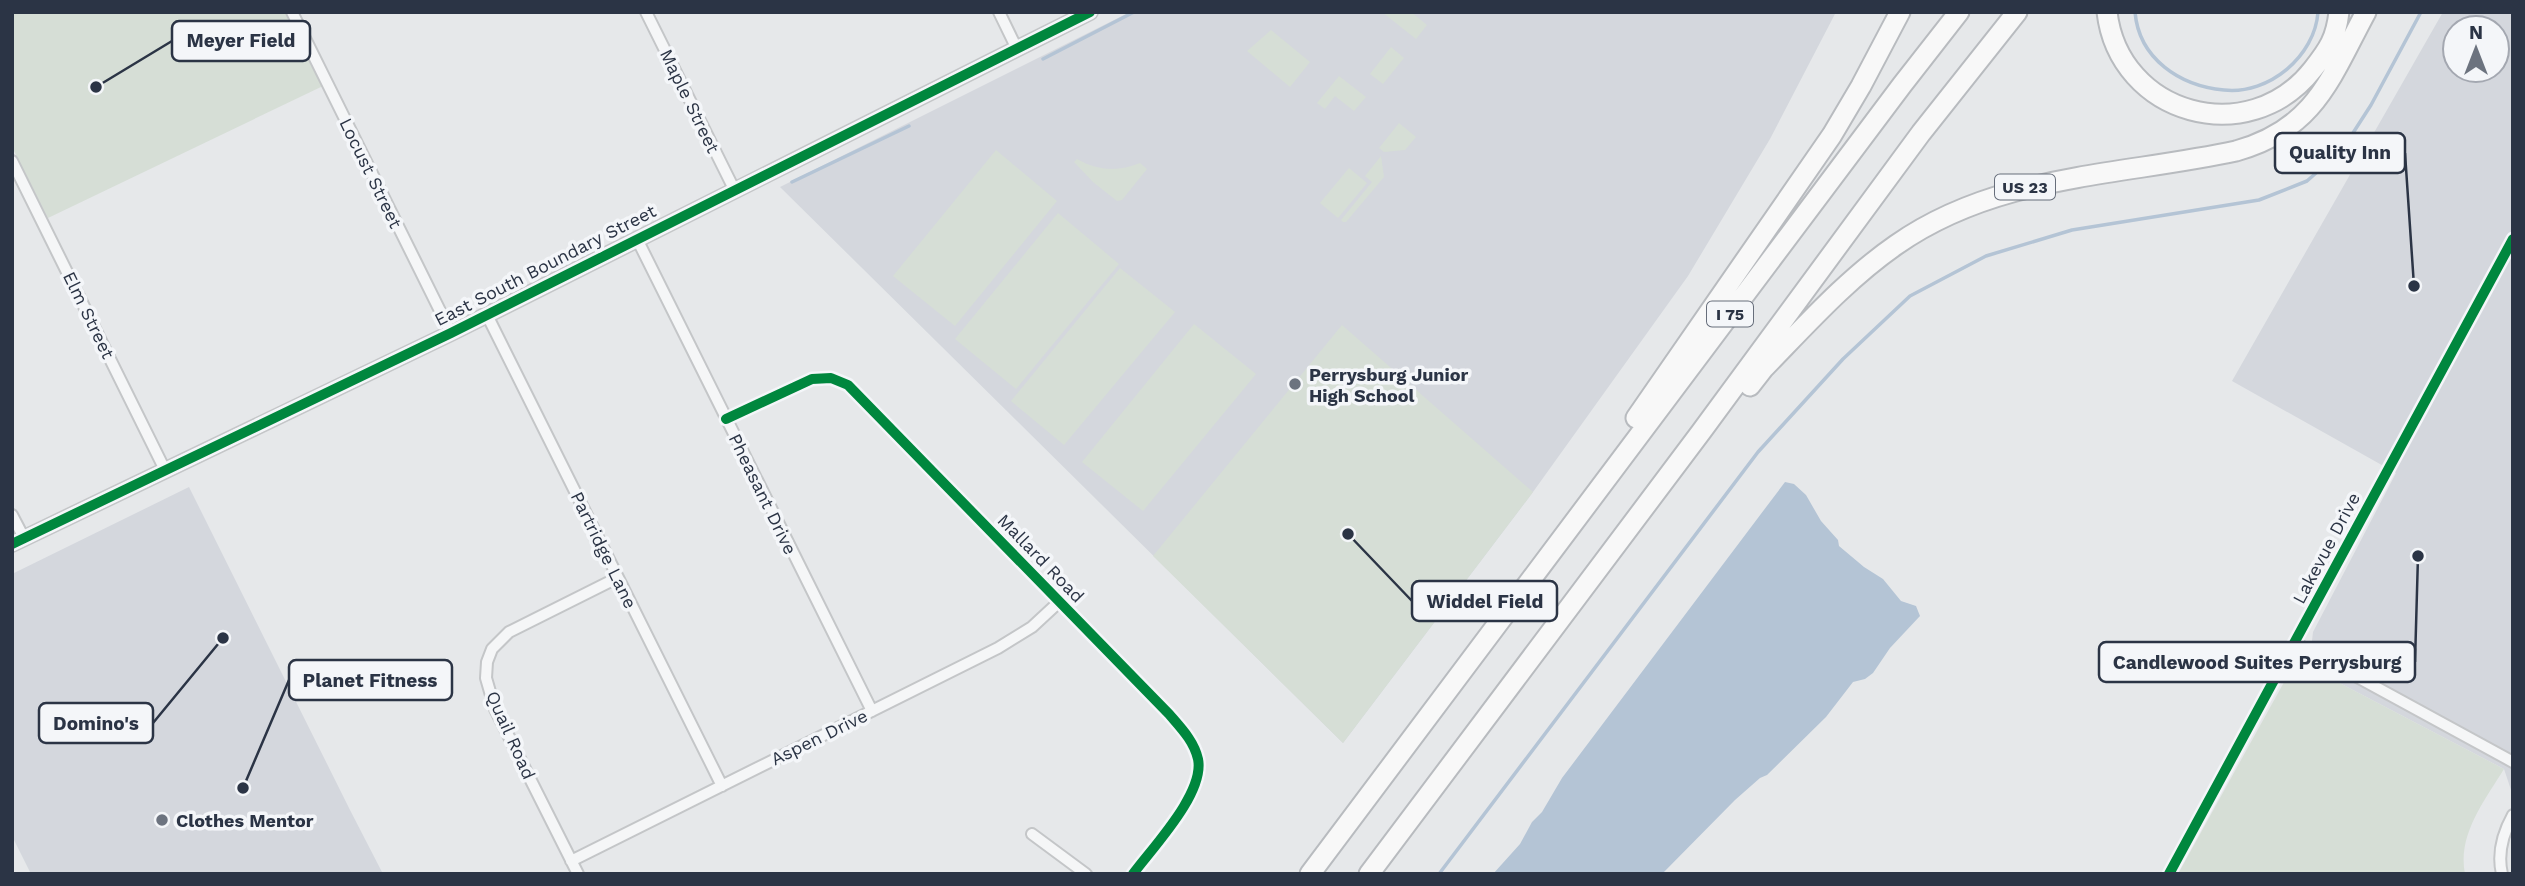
<svg xmlns="http://www.w3.org/2000/svg" width="2525" height="886" font-family="'Work Sans',sans-serif">
<rect width="100%" height="100%" fill="#e6e8ea"/>
<!-- built -->
<path fill="#d4d7dd" fill-rule="evenodd" d="M1130 12H1836L1770 139 1688 276 1533 492 1343 743 780 187Z
M2443 12H2507L2513 15V796L2504 769 2309 667 2313 632 2396 473 2232 381ZM2455 28H2497V70H2455Z
M189 487 350 810 383 874H31L12 836V574Z"/>
<!-- green -->
<path fill="#d6ded6" d="M12 12H286L323 86 48 218 12 147Z
M1382 12H1411L1427 25 1416 39Z
M1271 30 1310 62 1290 87 1247 51Z
M1391 47 1404 58 1383 84 1370 74Z
M1339 76 1366 97 1354 111 1335 96 1325 109 1317 103Z
M1399 123 1416 137 1405 150 1384 152 1379 148Z
M996 150 1057 201 955 326 893 276Z
M1381 156 1384 177 1346 222H1343L1341 220 1372 182 1365 176Z
M1077 159C1098 171 1118 172 1140 163L1147 169 1122 200 1117 201 1093 182 1074 162Z
M1349 168 1367 183 1338 218 1320 203Z
M1058 213 1119 264 1016 389 955 339Z
M1120 268 1175 312 1064 445 1011 401Z
M1194 324 1256 374 1143 511 1082 462Z
M1342 325 1533 492 1343 743 1153 556Z
M2301 666 2309 667 2504 769C2485 800 2457 835 2465 874H2178L2288 675 2294 668Z"/>
<!-- water -->
<path fill="#b4c4d5" d="M1785 482 1794 484 1806 495 1821 521 1838 540 1839 546 1864 567 1883 579 1901 601 1916 606 1920 616 1890 648 1873 673 1865 679 1853 682 1826 717 1767 775 1760 778 1735 800 1662 874H1493L1520 844 1532 822 1542 812 1562 778Z"/>
<g fill="none" stroke-linecap="round" stroke-linejoin="round">
<!-- stream -->
<path stroke="#b4c4d5" stroke-width="3.5" d="M2135 12C2139 59 2180 86 2224 90 2269 95 2315 56 2318 12
M1043 59 1134 12
M792 182 909 126
M1439 874 1758 452 1843 359 1910 296 1986 256 2072 230 2259 200 2307 181 2342 150 2371 105 2421 12"/>
<defs>
<path id="minor" d="M292 12 451 333
M646 12 734 189
M999 12 1017 49
M12 161 165 470
M637 239 872 711
M487 315 722 786
M726 419 812 379 831 378 848 385 1169 714C1181 728 1194 741 1198 759 1205 793 1153 847 1133 874
M12 515 24 538
M2295 643 2513 762
M1032 834 1086 874
M571 861 998 648 1032 627 1059 602
M578 874 495 709 486 678 487 662 492 649 509 632 617 578
M2169 874 2513 239
M2502 874C2497 853 2503 833 2513 815"/>
<path id="tertiary" d="M12 544 451 333 1090 12"/>
<path id="motorway" d="M2107 12C2119 115 2249 151 2313 69 2329 49 2336 38 2339 12
M1750 386 1764 368C1806 325 1847 279 1896 245 1997 174 2120 176 2236 151 2315 129 2330 79 2366 12
M1636 418 1832 135 1861 86 1900 12
M1310 874 1902 85 1959 12
M1369 874 1701 432 1921 133 2017 12"/>
</defs>
<!-- minor casing -->
<use href="#minor" stroke="#c4c6c8" stroke-width="14"/>
<!-- tertiary casing -->
<use href="#tertiary" stroke="#c4c6c8" stroke-width="18"/>
<!-- motorway casing -->
<use href="#motorway" stroke="#b8bbbf" stroke-width="23"/>
<!-- minor -->
<use href="#minor" stroke="#f5f6f7" stroke-width="10"/>
<!-- tertiary -->
<use href="#tertiary" stroke="#f5f6f7" stroke-width="14"/>
<!-- motorway -->
<use href="#motorway" stroke="#f8f8f8" stroke-width="19"/>
<defs>
<path id="cycleway" d="M726 419 812 379 831 378 848 385 1169 714C1181 728 1194 741 1198 759 1205 793 1153 847 1133 874
M12 544 451 333 1090 12
M2169 874 2513 239"/>
</defs>
<!-- cycleway casing -->
<use href="#cycleway" stroke="#f4f6f9" stroke-width="15"/>
<!-- cycleway -->
<use href="#cycleway" stroke="#00873e" stroke-width="10"/>
</g>
<!-- markers -->
<g fill="#6c737f" stroke="#f4f6f9" stroke-width="2.5">
<circle cx="1295" cy="384" r="7"/>
<circle cx="162" cy="820" r="7"/>
</g>
<g text-anchor="middle" dominant-baseline="central" stroke-width="7" stroke-linejoin="round" paint-order="stroke">
<!-- shield labels -->
<g fill="#f4f6f9" stroke="#676e7b" stroke-width="2">
<rect x="1995" y="174.5" width="60" height="25" rx="5"/>
<rect x="1707" y="301.5" width="46" height="25" rx="5"/>
</g>
<g font-size="16" font-weight="bold" fill="#2b3445">
<text x="2025" y="187">US 23</text>
<text x="1730" y="314">I 75</text>
</g>
<!-- street labels -->
<g font-size="18" fill="#2b3445" stroke="#f4f6f9">
<text transform="translate(690 101) rotate(64)">Maple Street</text>
<text transform="translate(371 173) rotate(64)">Locust Street</text>
<text transform="translate(545 265) rotate(-27)">East South Boundary Street</text>
<text transform="translate(89 315) rotate(64)">Elm Street</text>
<text transform="translate(763 494) rotate(64)">Pheasant Drive</text>
<text transform="translate(2326 548) rotate(-62)">Lakevue Drive</text>
<text transform="translate(604 550) rotate(64)">Partridge Lane</text>
<text transform="translate(1041 558) rotate(46)">Mallard Road</text>
<text transform="translate(511 735) rotate(66)">Quail Road</text>
<text transform="translate(819 737) rotate(-26)">Aspen Drive</text>
</g>
<!-- poi labels -->
<g font-size="18" font-weight="bold" fill="#2b3445" stroke="#f4f6f9" text-anchor="start">
<text x="1309" y="374">Perrysburg Junior<tspan x="1309" dy="21">High School</tspan></text>
<text x="176" y="820">Clothes Mentor</text>
</g>
</g>
<!-- callouts -->
<path fill="none" stroke="#2b3445" stroke-width="2.5" d="M96 87L172 41M2414 286L2405 153M1348 534L1412 601M2418 556L2415 662M243 788L289 680M223 638L153 723"/>
<g fill="#2b3445" stroke="#f4f6f9" stroke-width="2.5">
<circle cx="96" cy="87" r="7"/>
<circle cx="2414" cy="286" r="7"/>
<circle cx="1348" cy="534" r="7"/>
<circle cx="2418" cy="556" r="7"/>
<circle cx="243" cy="788" r="7"/>
<circle cx="223" cy="638" r="7"/>
</g>
<g fill="#f4f6f9" stroke="#2b3445" stroke-width="2.5">
<rect x="172" y="21" width="138" height="40" rx="7"/>
<rect x="2275" y="133" width="130" height="40" rx="7"/>
<rect x="1412" y="581" width="145" height="40" rx="7"/>
<rect x="2099" y="642" width="316" height="40" rx="7"/>
<rect x="289" y="660" width="163" height="40" rx="7"/>
<rect x="39" y="703" width="114" height="40" rx="7"/>
</g>
<g font-size="19" text-anchor="middle" font-weight="bold" fill="#2b3445">
<text x="241" y="47">Meyer Field</text>
<text x="2340" y="159">Quality Inn</text>
<text x="1485" y="608">Widdel Field</text>
<text x="2257" y="669">Candlewood Suites Perrysburg</text>
<text x="370" y="687">Planet Fitness</text>
<text x="96" y="730">Domino's</text>
</g>
<!-- border -->
<rect width="2525" height="886" fill="none" stroke="#2b3445" stroke-width="28"/>
<!-- north arrow -->
<g transform="translate(2476 49)"><circle r="33" fill="#f4f6f9" stroke="#a4a8b1" stroke-width="2"/>
<path d="M0-5L12 26L0 18L-12 26Z" fill="#6c737f"/>
<text y="-10" font-size="19" font-weight="bold" text-anchor="middle" fill="#2b3445">N</text>
</g>
</svg>
